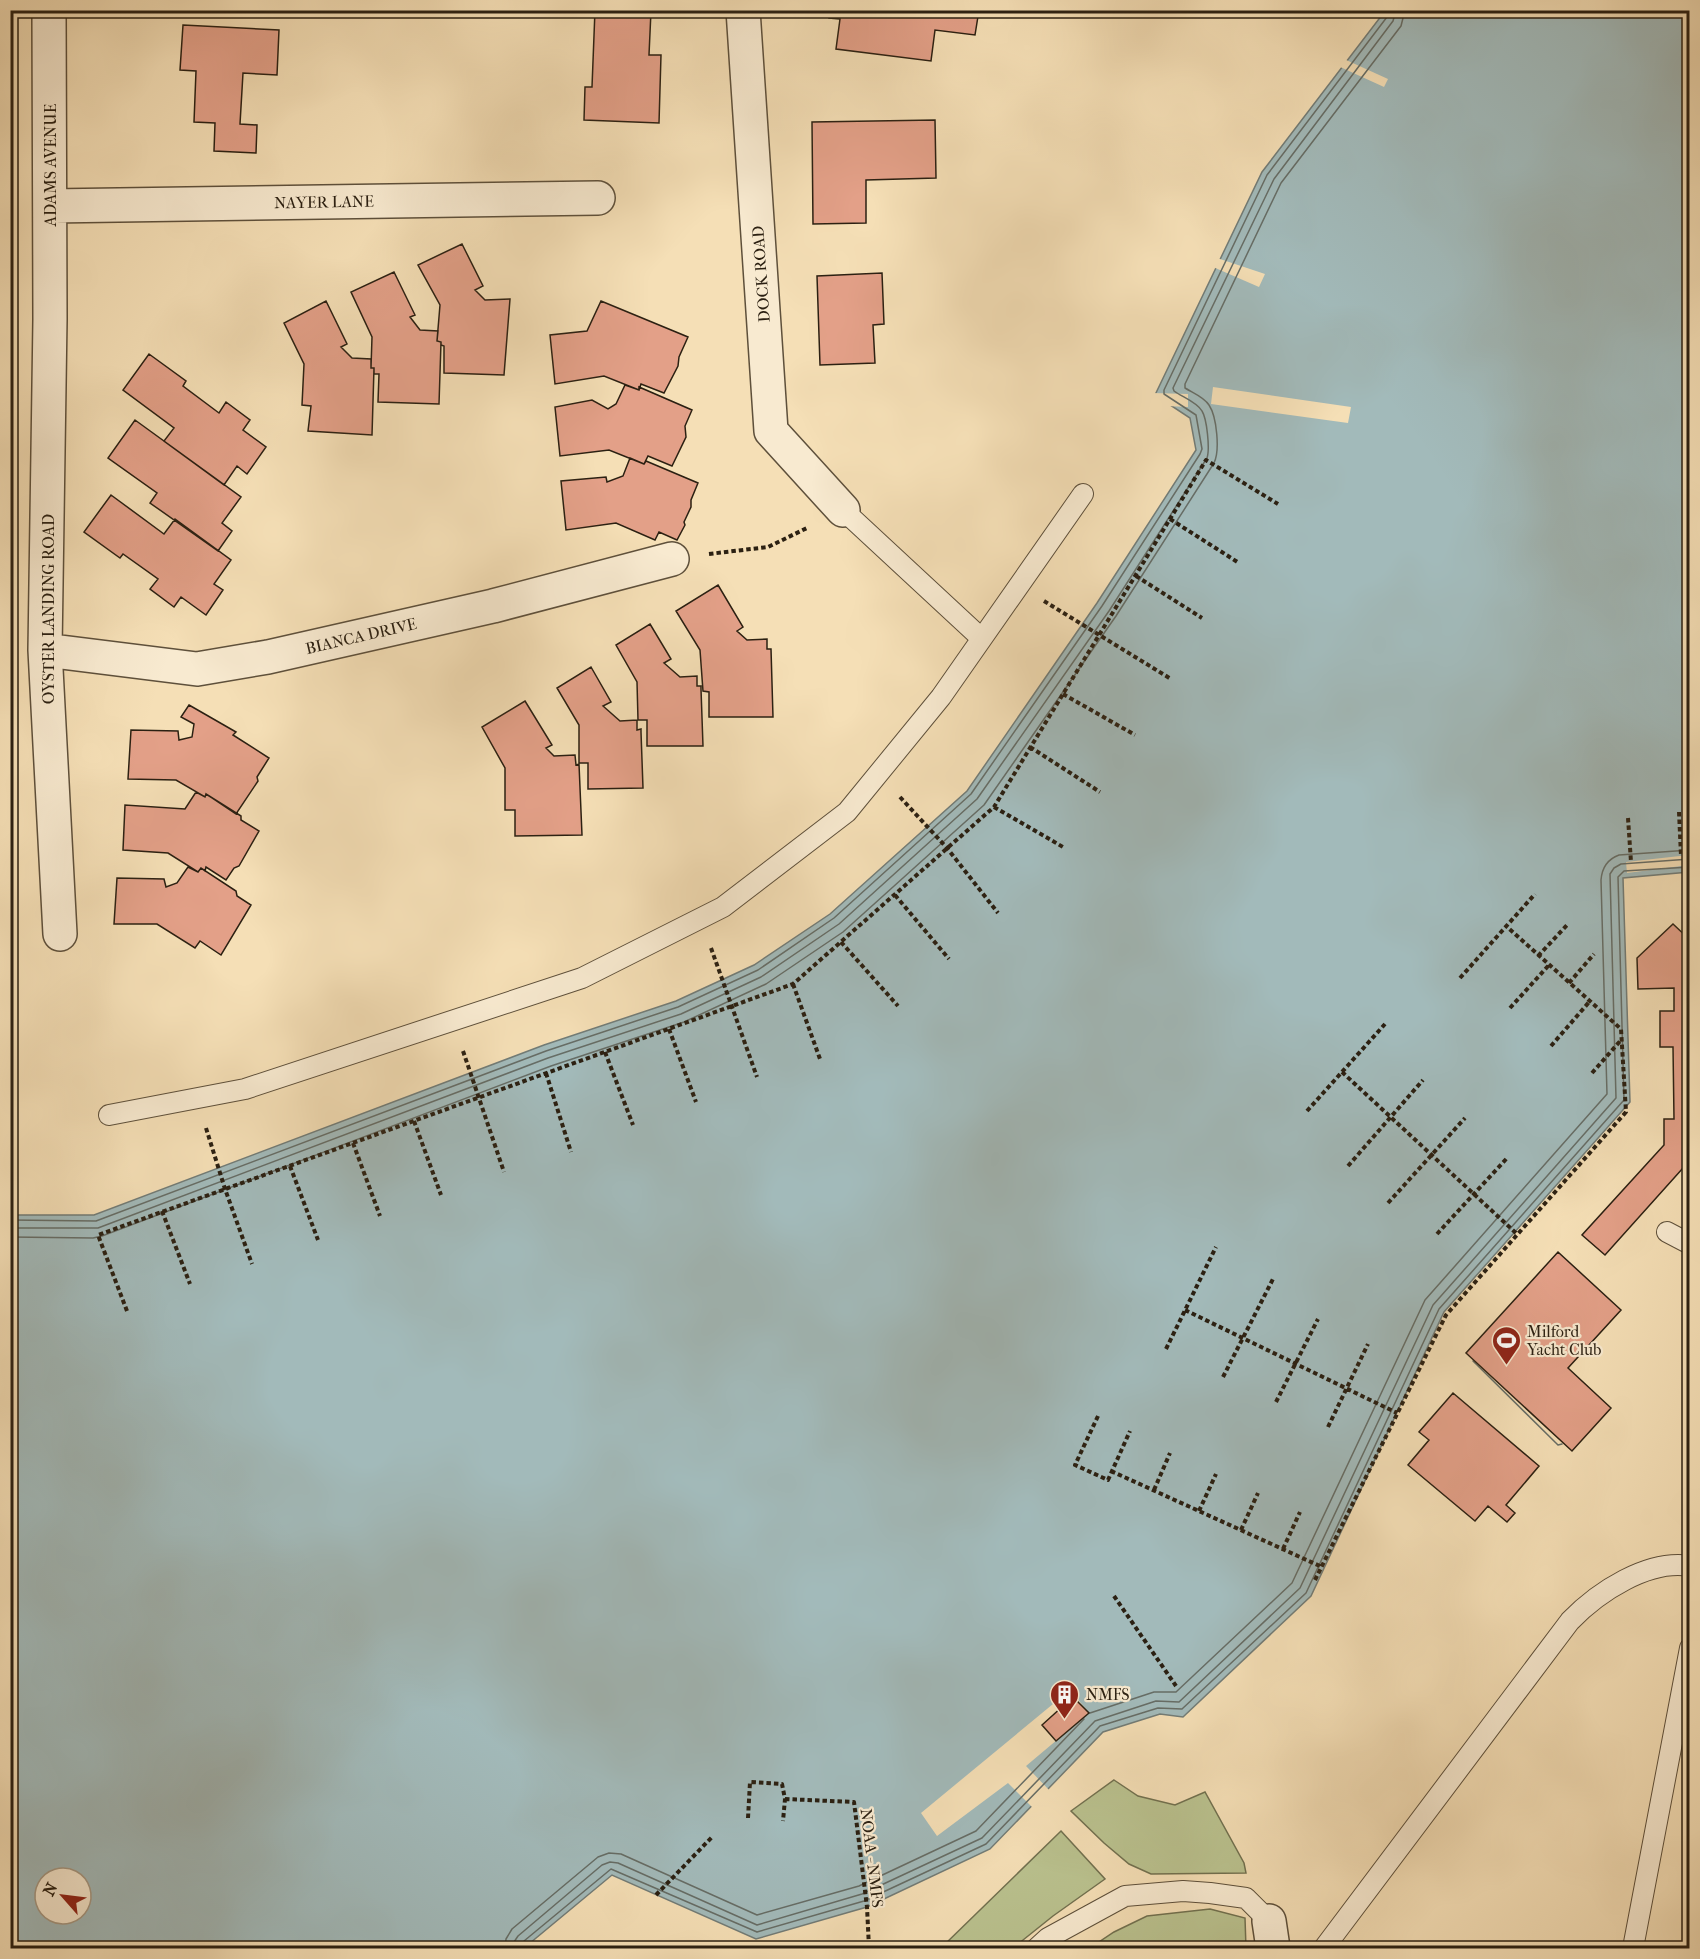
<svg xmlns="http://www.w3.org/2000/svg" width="1700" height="1959" font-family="'IM FELL French Canon',serif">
<rect width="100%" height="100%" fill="#f5dfb6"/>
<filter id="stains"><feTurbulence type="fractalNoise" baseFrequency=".00333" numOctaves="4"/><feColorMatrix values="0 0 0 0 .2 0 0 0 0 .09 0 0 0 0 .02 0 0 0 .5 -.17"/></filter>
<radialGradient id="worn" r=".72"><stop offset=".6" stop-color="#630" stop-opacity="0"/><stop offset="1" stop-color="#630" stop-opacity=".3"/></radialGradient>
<!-- green -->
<path fill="#bac28f" stroke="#727150" stroke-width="1.5" d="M1114 1780 1138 1796 1175 1805 1205 1792 1244 1863 1246 1873 1151 1874 1129 1864 1104 1843 1071 1811Z
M1061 1831 1105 1879 1053 1916 1013 1948H941Z
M1210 1909 1245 1918 1246 1948H1090L1114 1932 1147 1916Z"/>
<!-- water -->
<path fill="#a2baba" stroke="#727c77" stroke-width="1.5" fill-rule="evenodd" d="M1385 11H1689V872L1623 878 1630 1102 1444 1312 1311 1596 1183 1717 1160 1714 1103 1732 990 1849 867 1907 756 1939 612 1875 524 1948H11V1215H94L544 1045 676 1001 754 965 830 914 967 791 1097 603 1196 450 1190 418 1155 395 1262 172ZM45 1878H81V1914H45Z"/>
<!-- pier -->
<path fill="#f5dfb6" d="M1344 59 1388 79 1384 87 1338 66Z
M1217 258 1265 274 1259 287 1213 267Z
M1213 387 1351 407 1348 423 1211 404Z
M1152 393 1188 394V407L1167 406 1153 397Z
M1689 855V865L1627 873 1626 862Z
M1070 1690 1089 1713 1026 1766 1050 1791 1033 1808 1008 1783 937 1836 921 1813Z"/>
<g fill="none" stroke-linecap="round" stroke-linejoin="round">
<!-- shore -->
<path stroke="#666d66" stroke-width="1.5" d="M10 1220 96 1221 546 1051 678 1007 758 970 834 918 971 794 1102 606 1200 454 1202 449 1196 415 1164 394V390L1267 175 1387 17 1389 10
M10 1228H98L548 1058 681 1014 761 977 839 924 977 799 1109 611 1207 458C1210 449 1207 419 1202 411 1197 402 1182 397 1174 391L1173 388 1274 179 1393 21 1396 10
M10 1237 93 1238 102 1236 551 1066 684 1022 766 984 843 932 984 805 1116 616 1214 463C1220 451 1217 417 1209 405 1204 397 1193 393 1185 388V384L1281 183 1401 26 1405 10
M1473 1361 1558 1445 1562 1444
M1090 1713 1154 1692H1176L1292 1583 1425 1300 1607 1094 1601 880C1602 867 1608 859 1619 855L1690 850
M505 1948 506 1939 512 1929 598 1857 609 1853 621 1854 757 1915 859 1886 976 1831 1084 1719
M514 1948V1942L518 1936 602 1865 610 1862 618 1863 757 1925 862 1894 982 1838 1095 1721 1156 1701 1179 1702 1300 1588 1433 1305 1616 1098 1610 874 1614 868 1621 864 1690 859
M521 1948 524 1941 611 1869 757 1932 864 1901 986 1844 1100 1726 1158 1708 1182 1709 1306 1593 1439 1309 1624 1100 1618 877 1624 871 1690 867"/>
</g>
<!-- building -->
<path fill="#e3a088" stroke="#2b2012" stroke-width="1.5" d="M595 10 651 11 649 55H661L659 123 584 120 585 87H592Z
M830 10H979L975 35 935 30 931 61 836 49 840 19 829 18Z
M183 25 279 30 277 75 243 73 240 124 257 125 256 153 214 151 215 123 194 122 196 71 180 70Z
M935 120 936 178 866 180V223L813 224 812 122Z
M462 244 483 286 475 290 485 300 510 299 504 375 444 373V346L441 345V342L437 341 440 305 418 265Z
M394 272 415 315 410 317 420 330 438 331 437 341 441 342 439 404 378 402 379 374H374V368H371L372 337 351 292Z
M882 273 884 324 873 325 875 363 820 365 817 276Z
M326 301 347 344 341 347 352 358 371 359V368H374L372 435 308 431 311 406 302 405 304 364 284 323Z
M601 301 688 337 679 357 678 366 664 393 641 384 639 390 604 376 555 384 550 335 587 331Z
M149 354 186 381 183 386 219 413 226 402 250 420 243 430 266 447 247 474 237 466 224 485 164 441 174 428 123 390Z
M625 385 639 390V387L692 410 685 426 686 437 672 466 648 456 644 464 609 450 560 456 555 407 592 400 608 409 616 404Z
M135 420 241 497 222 523 232 531 218 551 150 503 157 493 108 458Z
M630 458 644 464 646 461 698 483 691 500V507L684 522 685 525 677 540 659 532 655 540 616 523 566 530 561 481 606 477 607 482 623 476Z
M111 495 164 534 175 519 231 560 214 584 223 590 206 615 181 597 174 607 150 589 158 579 123 554 120 558 84 532Z
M718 585 743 627 737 631 747 640 767 639V649H771L773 717H709V692L703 691 700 650 676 611Z
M650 624 671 659 664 663 680 677 697 676V686H701V689L703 746H647V720H638L637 682 616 645Z
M591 667 611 702 603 706 620 721 637 720V730L641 729V732L643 788 588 789V763H579V725L557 688Z
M525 701 552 745 546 748 554 756 575 755 576 765 579 764 582 835 515 836V810H505V768L482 727Z
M189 705 236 732 233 735 269 758 257 777 258 781 236 814 206 794 205 797 176 780 128 779 131 730 178 731 179 740 192 737 194 724 181 717Z
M196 792 205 797 206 794 241 816V820L259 831 239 866 234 868 226 880 206 867 205 871 201 868 198 872 168 853 123 850 125 805 185 809Z
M188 867 198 872 201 868 236 891 237 896 251 905 221 955 200 941 195 948 157 924H114L117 878 164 879 166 887 177 883Z
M1673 924 1690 940V1168H1683L1605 1255 1582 1235 1664 1145V1119H1674L1673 1047H1660V1011H1674V988L1638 989 1637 958Z
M1558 1252 1621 1310 1568 1368 1611 1408 1572 1451 1466 1353Z
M1453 1393 1539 1466 1506 1505 1515 1513 1507 1522 1488 1506 1475 1521 1408 1465 1429 1440 1419 1432Z
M1073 1697 1089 1713 1056 1741 1042 1725Z"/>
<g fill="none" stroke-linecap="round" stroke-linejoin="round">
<defs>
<path id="lane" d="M843 510 981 638
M109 1115 245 1089 582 978 723 907 847 812 941 697 1083 494
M1667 1232 1690 1244
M1037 1948 1048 1938 1125 1896 1183 1891 1210 1893 1246 1898 1269 1921
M1324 1948 1570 1621C1598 1592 1648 1559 1690 1566
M1633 1948 1690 1648"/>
<path id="street" d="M49 10 50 319 45 650 60 934
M743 10 771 431 843 510
M50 206 598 198
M45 650 197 669 268 657 493 606 672 559
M1269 1921 1273 1948"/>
</defs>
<!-- lane casing -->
<use href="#lane" stroke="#5e503b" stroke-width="22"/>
<!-- street casing -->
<use href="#street" stroke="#5e503b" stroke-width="36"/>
<!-- path -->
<path stroke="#2b2012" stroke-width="4" stroke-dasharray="4.5 3" stroke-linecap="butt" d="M1170 519 1239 563
M709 554 768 547 807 528
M1136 576 1202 618
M1044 601 1171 679
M1063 694 1135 735
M1030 747 1100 792
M900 797 947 848 998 913
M994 807 1063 847
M1679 812 1681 856
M1628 818 1631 862
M895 895 949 959
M841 942 898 1006
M711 948 757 1077
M1538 956 1568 924
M1460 978 1535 894
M1569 983 1594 954
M793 984 820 1059
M1510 1008 1549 965
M669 1029 696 1102
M1551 1046 1590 1001
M463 1051 504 1172
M605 1052 633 1125
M1342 1072 1517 1234
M546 1073 571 1152
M1592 1073 1621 1040
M1307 1111 1385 1024
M414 1121 441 1195
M206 1128 225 1189 252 1264
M353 1143 380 1216
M290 1166 318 1240
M1348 1166 1423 1080
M1388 1203 1465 1118
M162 1211 190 1284
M1437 1234 1508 1157
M1185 1310 1397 1413
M127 1311 98 1235 793 984 994 807 1206 460 1278 504
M1166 1349 1216 1247
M1223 1377 1273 1279
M1276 1402 1318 1319
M1098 1416 1075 1465 1108 1480 1130 1431
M1328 1427 1368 1344
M1111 1471 1322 1567
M1154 1490 1170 1453
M1199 1511 1216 1474
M1241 1530 1258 1493
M1283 1549 1300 1512
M1315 1580 1446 1315 1626 1112 1621 1029 1506 926
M1114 1596 1176 1686
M785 1799 854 1802 867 1907 869 1948
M748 1818 750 1782 782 1784 785 1799 783 1821
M656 1895 713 1836"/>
<!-- lane -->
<use href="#lane" stroke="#f8ead0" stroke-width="20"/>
<!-- street -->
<use href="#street" stroke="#f8ead0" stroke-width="33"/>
</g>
<!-- icons -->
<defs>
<symbol id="stadium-pin" viewBox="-11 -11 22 30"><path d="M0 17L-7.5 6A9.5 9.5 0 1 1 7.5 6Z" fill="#8f2418" stroke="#f8ead0"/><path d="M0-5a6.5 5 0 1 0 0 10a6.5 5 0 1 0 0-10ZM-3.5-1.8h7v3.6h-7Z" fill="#fff"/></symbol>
<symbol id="building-pin" viewBox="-11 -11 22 30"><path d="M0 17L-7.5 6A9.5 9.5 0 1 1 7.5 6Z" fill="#8f2418" stroke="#f8ead0"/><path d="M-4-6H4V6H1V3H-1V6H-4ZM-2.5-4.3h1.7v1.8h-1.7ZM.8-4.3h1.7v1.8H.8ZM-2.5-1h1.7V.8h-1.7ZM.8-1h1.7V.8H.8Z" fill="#fff"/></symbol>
</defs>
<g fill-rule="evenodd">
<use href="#stadium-pin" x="1490" y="1324" width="33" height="45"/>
<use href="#building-pin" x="1048" y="1678" width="33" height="45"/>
</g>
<g text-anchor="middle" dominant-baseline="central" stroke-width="4.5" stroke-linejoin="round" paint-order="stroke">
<!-- street labels -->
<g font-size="16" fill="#2b2012" stroke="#f8ead0">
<text transform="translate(50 165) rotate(-90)">ADAMS AVENUE</text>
<text transform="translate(324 202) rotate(-1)">NAYER LANE</text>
<text transform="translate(761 274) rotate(-94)">DOCK ROAD</text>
<text transform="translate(48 609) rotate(-90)">OYSTER LANDING ROAD</text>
<text transform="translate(361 636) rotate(-13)">BIANCA DRIVE</text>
<text transform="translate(872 1858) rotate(83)">NOAA - NMFS</text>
</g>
<!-- poi labels -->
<g font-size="16" fill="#2b2012" stroke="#f8ead0" text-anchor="start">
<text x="1527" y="1331">Milford<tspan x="1527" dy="18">Yacht Club</tspan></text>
<text x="1086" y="1694">NMFS</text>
</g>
</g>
<!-- margin -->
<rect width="1700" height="1959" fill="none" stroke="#f5dfb6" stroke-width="36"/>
<rect x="12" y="12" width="1676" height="1935" fill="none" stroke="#2b2012" stroke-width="3"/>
<rect x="18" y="18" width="1664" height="1923" fill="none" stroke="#2b2012" stroke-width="1.5"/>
<!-- north arrow -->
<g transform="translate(63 1896) rotate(298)"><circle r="28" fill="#f8ead0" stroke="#a69984" stroke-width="1.5"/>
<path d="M0-4.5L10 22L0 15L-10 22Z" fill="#8f2418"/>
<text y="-9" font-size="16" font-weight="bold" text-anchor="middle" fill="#2b2012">N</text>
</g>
<rect width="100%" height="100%" filter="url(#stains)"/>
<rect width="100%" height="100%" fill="url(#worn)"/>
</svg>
